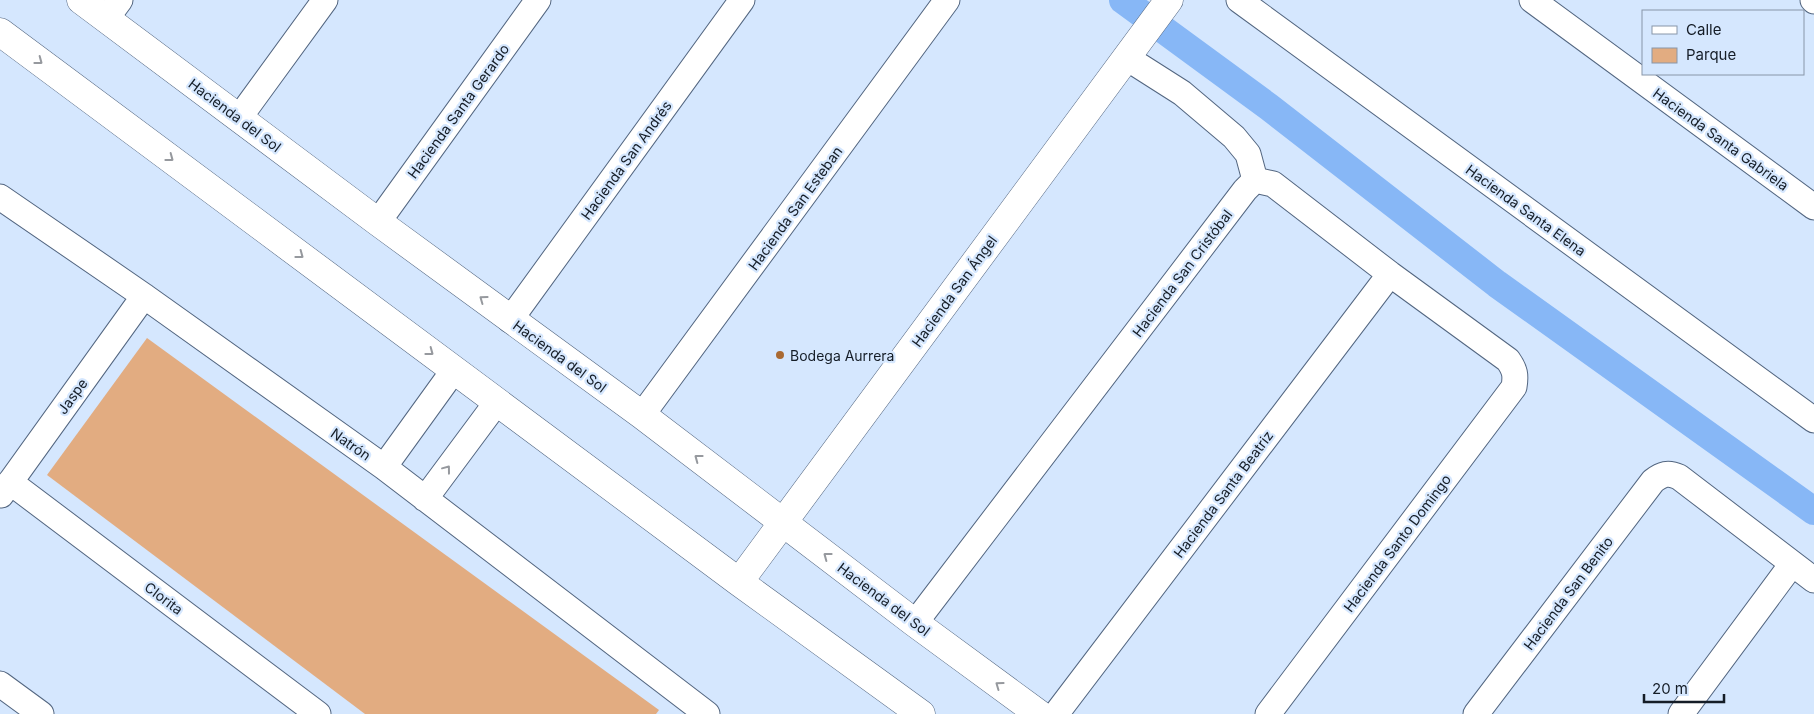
<svg xmlns="http://www.w3.org/2000/svg" width="1814" height="714" font-family="Inter,sans-serif">
<rect width="100%" height="100%" fill="#d5e7fe"/>
<!-- green -->
<path fill="#e2ac81" d="M147 338 659 710 656 714H365L47 475Z"/>
<g fill="none" stroke-linecap="round" stroke-linejoin="round">
<!-- canal -->
<path stroke="#87b7f6" stroke-width="28" d="M1123 0 1269 107 1497 284 1814 511"/>
<defs>
<path id="minor" d="M1239 0 1814 420
M1532 0 1814 207
M1813 0 1814 1
M106 19 120 0
M1127 58 1182 93 1234 137 1248 154 1255 180
M239 118 325 0
M1255 180 1273 184 1390 274 1508 360C1515 370 1516 375 1514 387L1268 714
M0 197 144 296 384 467 707 714
M378 222 538 0
M510 320 742 0
M642 415 947 0
M384 467 454 370
M10 482 318 714
M1 495 144 296
M425 499 497 402
M915 623 1245 190 1255 180
M0 684 41 714
M1056 714 1390 274
M1476 714 1653 481C1662 474 1668 472 1679 477L1814 580
M1681 714 1792 564"/>
<path id="tertiary" d="M81 0 378 222 642 415 915 623 1039 714
M0 32 739 582 921 714
M739 582 1169 0"/>
</defs>
<!-- minor casing -->
<use href="#minor" stroke="#536680" stroke-width="27"/>
<!-- tertiary casing -->
<use href="#tertiary" stroke="#536680" stroke-width="29"/>
<!-- minor -->
<use href="#minor" stroke="#fff" stroke-width="25"/>
<!-- tertiary -->
<use href="#tertiary" stroke="#fff" stroke-width="28"/>
</g>
<!-- one-way arrows -->
<defs><path id="oneway-chevron" d="M-2-3.5L2.5 0L-2 3.5" fill="none" stroke-width="1.6" stroke-linecap="round" stroke-linejoin="round" transform="scale(1.25)"/></defs>
<g stroke="#96999e">
<use href="#oneway-chevron" transform="translate(39 61) rotate(37)"/>
<use href="#oneway-chevron" transform="translate(170 158) rotate(37)"/>
<use href="#oneway-chevron" transform="translate(300 255) rotate(37)"/>
<use href="#oneway-chevron" transform="translate(483 299) rotate(-144)"/>
<use href="#oneway-chevron" transform="translate(430 352) rotate(37)"/>
<use href="#oneway-chevron" transform="translate(698 458) rotate(-143)"/>
<use href="#oneway-chevron" transform="translate(447 469) rotate(-53)"/>
<use href="#oneway-chevron" transform="translate(827 556) rotate(-143)"/>
<use href="#oneway-chevron" transform="translate(999 685) rotate(-144)"/>
</g>
<!-- markers -->
<circle fill="#a96932" stroke="#d5e7fe" stroke-width="2" cx="780" cy="355" r="5"/>
<g text-anchor="middle" dominant-baseline="central" stroke-width="4.5" stroke-linejoin="round" paint-order="stroke">
<!-- street labels -->
<g font-size="14" fill="#151d27" stroke="#d5e7fe">
<text transform="translate(458 111) rotate(-54)">Hacienda Santa Gerardo</text>
<text transform="translate(235 115) rotate(37)">Hacienda del Sol</text>
<text transform="translate(1721 139) rotate(36)">Hacienda Santa Gabriela</text>
<text transform="translate(626 160) rotate(-54)">Hacienda San Andrés</text>
<text transform="translate(795 208) rotate(-54)">Hacienda San Esteban</text>
<text transform="translate(1526 210) rotate(36)">Hacienda Santa Elena</text>
<text transform="translate(1182 273) rotate(-53)">Hacienda San Cristóbal</text>
<text transform="translate(954 291) rotate(-54)">Hacienda San Ángel</text>
<text transform="translate(560 356) rotate(36)">Hacienda del Sol</text>
<text transform="translate(72 396) rotate(-54)">Jaspe</text>
<text transform="translate(351 444) rotate(35)">Natrón</text>
<text transform="translate(1223 494) rotate(-53)">Hacienda Santa Beatriz</text>
<text transform="translate(1397 543) rotate(-53)">Hacienda Santo Domingo</text>
<text transform="translate(1568 593) rotate(-53)">Hacienda San Benito</text>
<text transform="translate(164 598) rotate(37)">Clorita</text>
<text transform="translate(884 599) rotate(37)">Hacienda del Sol</text>
</g>
<!-- poi labels -->
<g font-size="14" fill="#151d27" stroke="#d5e7fe" text-anchor="start">
<text x="790" y="355">Bodega Aurrera</text>
</g>
</g>
<!-- legend -->
<rect x="1642" y="10" width="162" height="65" fill="#d5e7fe" stroke="#8896a8"/>
<rect x="1652" y="26" width="25" height="8" fill="#ffffff" stroke="#8896a8"/>
<text x="1686" y="35" font-size="15" fill="#151d27">Calle</text>
<rect x="1652" y="48" width="25" height="15" fill="#e2ac81" stroke="#8896a8"/>
<text x="1686" y="60" font-size="15" fill="#151d27">Parque</text>
<!-- scale -->
<path d="M1644 694v8h80v-8" fill="none" stroke="#151d27" stroke-width="2.5"/>
<text x="1652" y="694" font-size="15" fill="#151d27" stroke="#d5e7fe" stroke-width="4" paint-order="stroke">20 m</text>
</svg>
